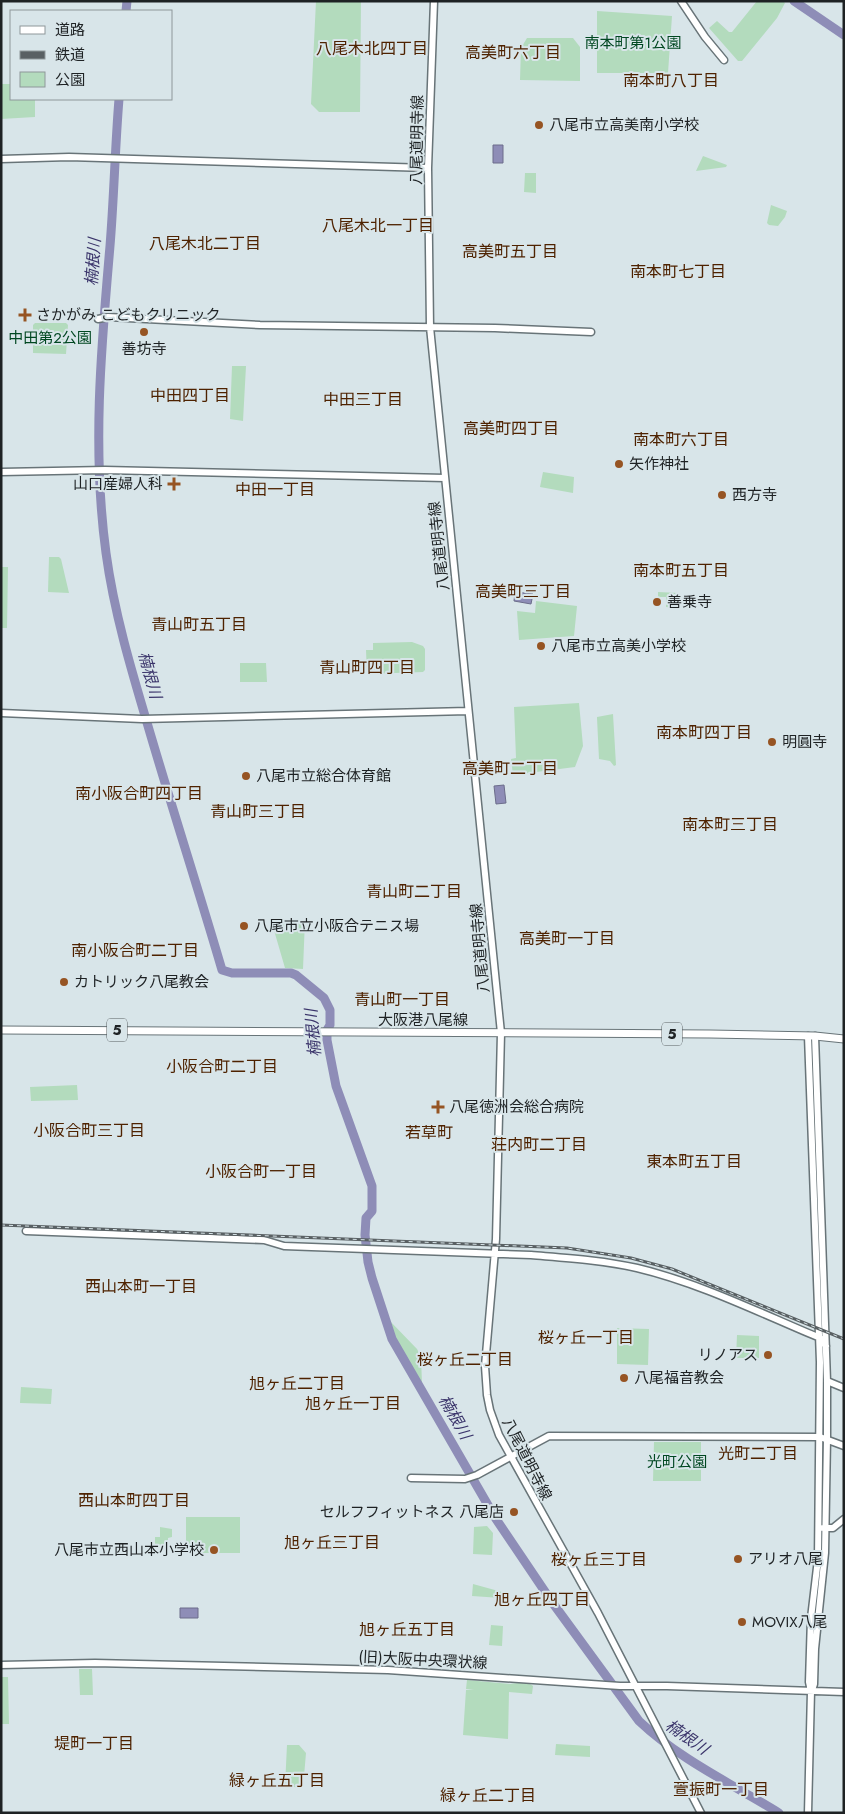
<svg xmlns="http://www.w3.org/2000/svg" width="845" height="1814" font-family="Jost,'Noto Sans JP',sans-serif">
<rect width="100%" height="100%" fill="#d8e5e9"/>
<!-- green -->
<path fill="#b3dbbd" d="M316 1H361L360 112H319L311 104Z
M757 1H783L785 3 777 18 742 61H738L709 28 717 21 729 32H732Z
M597 11 672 16 668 73H597Z
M527 38H573L580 47V81L520 80 521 48Z
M1 84H11V99H35V117L1 119Z
M703 156 727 165 726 167 696 171Z
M525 173H536V193L524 192Z
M771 205 787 211 785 217 778 226 769 225 767 223Z
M35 323H66L68 325 66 354 33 353V325Z
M232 366H246L243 421 230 419Z
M543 472 574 477 573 493 540 487Z
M49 557H59L61 559 69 593 48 592Z
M1 567H8L7 628H1Z
M658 592 678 593V608L666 607V597H658Z
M536 601 577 606 574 636 519 640 517 611 535 613Z
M412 642 423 646 425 649V670L423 672 367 674 366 650H373V643Z
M240 663H266L267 682H240Z
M579 703 583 746 575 767 513 775 511 759 516 758 514 707Z
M613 714 616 765 614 766 610 761 599 759 597 718V717Z
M271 920H305L303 969 285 968Z
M77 1085 78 1100 31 1101 30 1087Z
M388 1319 417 1349 421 1357 422 1384 394 1336Z
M617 1328 649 1329 648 1365 617 1364Z
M737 1335 759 1336V1358H736Z
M21 1387 52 1389 51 1404 20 1403Z
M654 1442H701V1481H653Z
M186 1517H240V1553H186Z
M487 1526 493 1533 492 1555 473 1554 474 1527Z
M160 1527 172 1529V1537L168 1538V1548H155V1537H160Z
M473 1584 502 1592 501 1598 472 1596Z
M491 1625 503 1626 502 1646 489 1645Z
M79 1669H92L93 1695H80Z
M1 1677H8L9 1724H1Z
M467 1680 510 1684C517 1683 528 1681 533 1686L532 1694 509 1692 508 1739 463 1735 466 1690H474L466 1689Z
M556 1744 590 1746V1757L555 1755Z
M287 1745H299L306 1753 303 1788 285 1786Z"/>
<!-- water -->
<path fill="#8e8db7" stroke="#6c6d8b" d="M493 145H503V163H493Z
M515 592 533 594 531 604 514 601Z
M504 785 506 803 496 804 494 786Z
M180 1608H198V1618H180Z"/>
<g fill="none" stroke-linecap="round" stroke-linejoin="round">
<!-- river -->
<path stroke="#8e8db7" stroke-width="9" d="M794 1 844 35
M126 11 127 1
M119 99C115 148 114 197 110 246 101 349 92 450 106 553 114 612 131 669 148 726 172 808 198 888 222 970L232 973H291L296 975 324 998 330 1010V1025L327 1030V1040L336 1086 372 1186V1211L366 1218 365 1235 368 1262 372 1278 392 1339 496 1519 552 1602 639 1721C679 1759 732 1784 779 1813"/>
<defs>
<path id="secondary" d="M434 1 428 168 430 327 501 1033 496 1239 485 1366 487 1395 490 1410 499 1435 598 1613 701 1813
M681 1 705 37 724 60
M1 159 69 157 428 168
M98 319 108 317 260 325 495 328 591 332
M1 472 105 470 445 478
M1 713 142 719 468 711
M26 1231 264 1240 284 1246 531 1255C567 1258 602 1260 637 1268 700 1283 760 1313 820 1338L826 1346
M827 1381 844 1388
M411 1478 465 1479 477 1475 549 1436 820 1437 844 1446
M823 1528H833L844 1519
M1 1665 95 1663 388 1670 620 1686H667L844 1692
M812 1690 814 1684 815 1649 825 1553 827 1439V1381L815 1036
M808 1813 811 1691 809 1682 811 1618 818 1559 820 1362 808 1036"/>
<path id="primary" d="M1 1030 710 1034 815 1036 844 1039"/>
</defs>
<!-- secondary casing -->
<use href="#secondary" stroke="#687478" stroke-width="9"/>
<!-- primary casing -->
<use href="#primary" stroke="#687478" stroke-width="9"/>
<!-- secondary -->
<use href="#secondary" stroke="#fff" stroke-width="6"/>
<!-- primary -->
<use href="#primary" stroke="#fff" stroke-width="7"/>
<defs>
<path id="rail" d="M1 1225 567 1248 631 1258 672 1269 844 1339"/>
</defs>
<!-- rail casing -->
<use href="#rail" stroke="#596063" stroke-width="3"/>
<!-- rail -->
<use href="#rail" stroke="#d8e5e9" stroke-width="1" stroke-dasharray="4" stroke-linecap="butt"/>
</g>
<!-- markers -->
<g fill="#965423" stroke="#d8e5e9" stroke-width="2">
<circle cx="539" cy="125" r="5"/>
<path d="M22.5 307.5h5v5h5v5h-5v5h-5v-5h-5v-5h5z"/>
<circle cx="144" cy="332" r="5"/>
<circle cx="619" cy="464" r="5"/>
<path d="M171.5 476.5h5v5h5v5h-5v5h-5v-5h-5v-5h5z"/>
<circle cx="722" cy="495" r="5"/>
<circle cx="657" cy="602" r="5"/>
<circle cx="541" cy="646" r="5"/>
<circle cx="772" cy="742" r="5"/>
<circle cx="246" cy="776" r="5"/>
<circle cx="244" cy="926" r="5"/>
<circle cx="64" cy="982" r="5"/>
<path d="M435.5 1099.5h5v5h5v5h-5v5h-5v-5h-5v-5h5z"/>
<circle cx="768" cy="1355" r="5"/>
<circle cx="624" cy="1378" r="5"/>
<circle cx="514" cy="1512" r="5"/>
<circle cx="214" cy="1550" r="5"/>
<circle cx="738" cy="1559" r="5"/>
<circle cx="742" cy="1622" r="5"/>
</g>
<g text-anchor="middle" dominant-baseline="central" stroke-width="4" stroke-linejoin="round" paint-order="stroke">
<!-- shield labels -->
<g fill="#d8e5e9" stroke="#565c5f" stroke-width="1">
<rect x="107" y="1018.5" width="20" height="23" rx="4"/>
<rect x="662" y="1022.5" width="20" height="23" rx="4"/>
</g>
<g font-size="14" font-weight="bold" fill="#1e2224">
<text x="117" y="1030">5</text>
<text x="672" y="1034">5</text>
</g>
<!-- park labels -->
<g font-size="15" fill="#004721" stroke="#d8e5e9">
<text x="633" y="43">南本町第1公園</text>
<text x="50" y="338">中田第2公園</text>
<text x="677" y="1462">光町公園</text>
</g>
<!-- poi labels -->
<g font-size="15" fill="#1e2224" stroke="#d8e5e9" text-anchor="start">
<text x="549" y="125">八尾市立高美南小学校</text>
<text x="36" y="315">さかがみ こどもクリニック</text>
<text x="144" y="349" text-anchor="middle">善坊寺</text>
<text x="629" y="464">矢作神社</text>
<text x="163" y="484" text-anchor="end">山口産婦人科</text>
<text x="732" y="495">西方寺</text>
<text x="667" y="602">善乗寺</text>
<text x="551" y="646">八尾市立高美小学校</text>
<text x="782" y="742">明圓寺</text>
<text x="256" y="776">八尾市立総合体育館</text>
<text x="254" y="926">八尾市立小阪合テニス場</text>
<text x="74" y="982">カトリック八尾教会</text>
<text x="449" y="1107">八尾徳洲会総合病院</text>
<text x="758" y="1355" text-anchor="end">リノアス</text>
<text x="634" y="1378">八尾福音教会</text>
<text x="504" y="1512" text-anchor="end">セルフフィットネス 八尾店</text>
<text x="204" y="1550" text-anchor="end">八尾市立西山本小学校</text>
<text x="748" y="1559">アリオ八尾</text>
<text x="752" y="1622">MOVIX八尾</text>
</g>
<!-- street labels -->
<g font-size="15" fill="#1e2224" stroke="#d8e5e9">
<text transform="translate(417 140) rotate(-89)">八尾道明寺線</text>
<text transform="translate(439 546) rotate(-96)">八尾道明寺線</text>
<text transform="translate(480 948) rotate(-95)">八尾道明寺線</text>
<text x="423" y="1020">大阪港八尾線</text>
<text transform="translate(527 1459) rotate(63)">八尾道明寺線</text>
<text transform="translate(423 1660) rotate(3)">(旧)大阪中央環状線</text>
</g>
<!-- neighbourhood labels -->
<g font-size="16" fill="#4e2200" stroke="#d8e5e9">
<text x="372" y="48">八尾木北四丁目</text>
<text x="513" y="52">高美町六丁目</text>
<text x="671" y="80">南本町八丁目</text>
<text x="378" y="225">八尾木北一丁目</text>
<text x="205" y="243">八尾木北二丁目</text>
<text x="510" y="251">高美町五丁目</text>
<text x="678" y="271">南本町七丁目</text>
<text x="190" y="395">中田四丁目</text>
<text x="363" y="399">中田三丁目</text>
<text x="511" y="428">高美町四丁目</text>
<text x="681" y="439">南本町六丁目</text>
<text x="275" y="489">中田一丁目</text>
<text x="681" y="570">南本町五丁目</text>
<text x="523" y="591">高美町三丁目</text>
<text x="199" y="624">青山町五丁目</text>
<text x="367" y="667">青山町四丁目</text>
<text x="704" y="732">南本町四丁目</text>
<text x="510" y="768">高美町二丁目</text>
<text x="139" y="793">南小阪合町四丁目</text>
<text x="258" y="811">青山町三丁目</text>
<text x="730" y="824">南本町三丁目</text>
<text x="414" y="891">青山町二丁目</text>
<text x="567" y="938">高美町一丁目</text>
<text x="135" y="950">南小阪合町二丁目</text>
<text x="402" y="999">青山町一丁目</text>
<text x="222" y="1066">小阪合町二丁目</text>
<text x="89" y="1130">小阪合町三丁目</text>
<text x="429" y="1132">若草町</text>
<text x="539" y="1144">荘内町二丁目</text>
<text x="694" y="1161">東本町五丁目</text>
<text x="261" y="1171">小阪合町一丁目</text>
<text x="141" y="1286">西山本町一丁目</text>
<text x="586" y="1337">桜ヶ丘一丁目</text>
<text x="465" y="1359">桜ヶ丘二丁目</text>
<text x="297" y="1383">旭ヶ丘二丁目</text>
<text x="353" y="1403">旭ヶ丘一丁目</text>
<text x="758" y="1453">光町二丁目</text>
<text x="134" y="1500">西山本町四丁目</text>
<text x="332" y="1542">旭ヶ丘三丁目</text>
<text x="599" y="1559">桜ヶ丘三丁目</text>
<text x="542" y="1599">旭ヶ丘四丁目</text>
<text x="407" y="1629">旭ヶ丘五丁目</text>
<text x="94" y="1743">堤町一丁目</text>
<text x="277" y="1780">緑ヶ丘五丁目</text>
<text x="721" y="1789">萱振町一丁目</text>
<text x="488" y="1795">緑ヶ丘二丁目</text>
</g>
<!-- water labels -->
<g font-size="16" font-style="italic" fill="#3b356b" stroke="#d8e5e9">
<text transform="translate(93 262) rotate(-86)">楠根川</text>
<text transform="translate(150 675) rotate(75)">楠根川</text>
<text transform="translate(313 1033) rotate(-95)">楠根川</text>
<text transform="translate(455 1417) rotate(60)">楠根川</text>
<text transform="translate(687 1737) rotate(35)">楠根川</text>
</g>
</g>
<!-- border -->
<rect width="845" height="1814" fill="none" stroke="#1e2224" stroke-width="5"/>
<!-- legend -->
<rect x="10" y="10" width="162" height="90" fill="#d8e5e9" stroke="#8e979a"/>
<rect x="20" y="26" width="25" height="8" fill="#ffffff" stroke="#8e979a"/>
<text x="55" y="35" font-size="15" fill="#1e2224">道路</text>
<rect x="20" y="51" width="25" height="8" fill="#596063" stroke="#8e979a"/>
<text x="55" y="60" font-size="15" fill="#1e2224">鉄道</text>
<rect x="20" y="72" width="25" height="15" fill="#b3dbbd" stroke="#8e979a"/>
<text x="55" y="85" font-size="15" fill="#1e2224">公園</text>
</svg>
